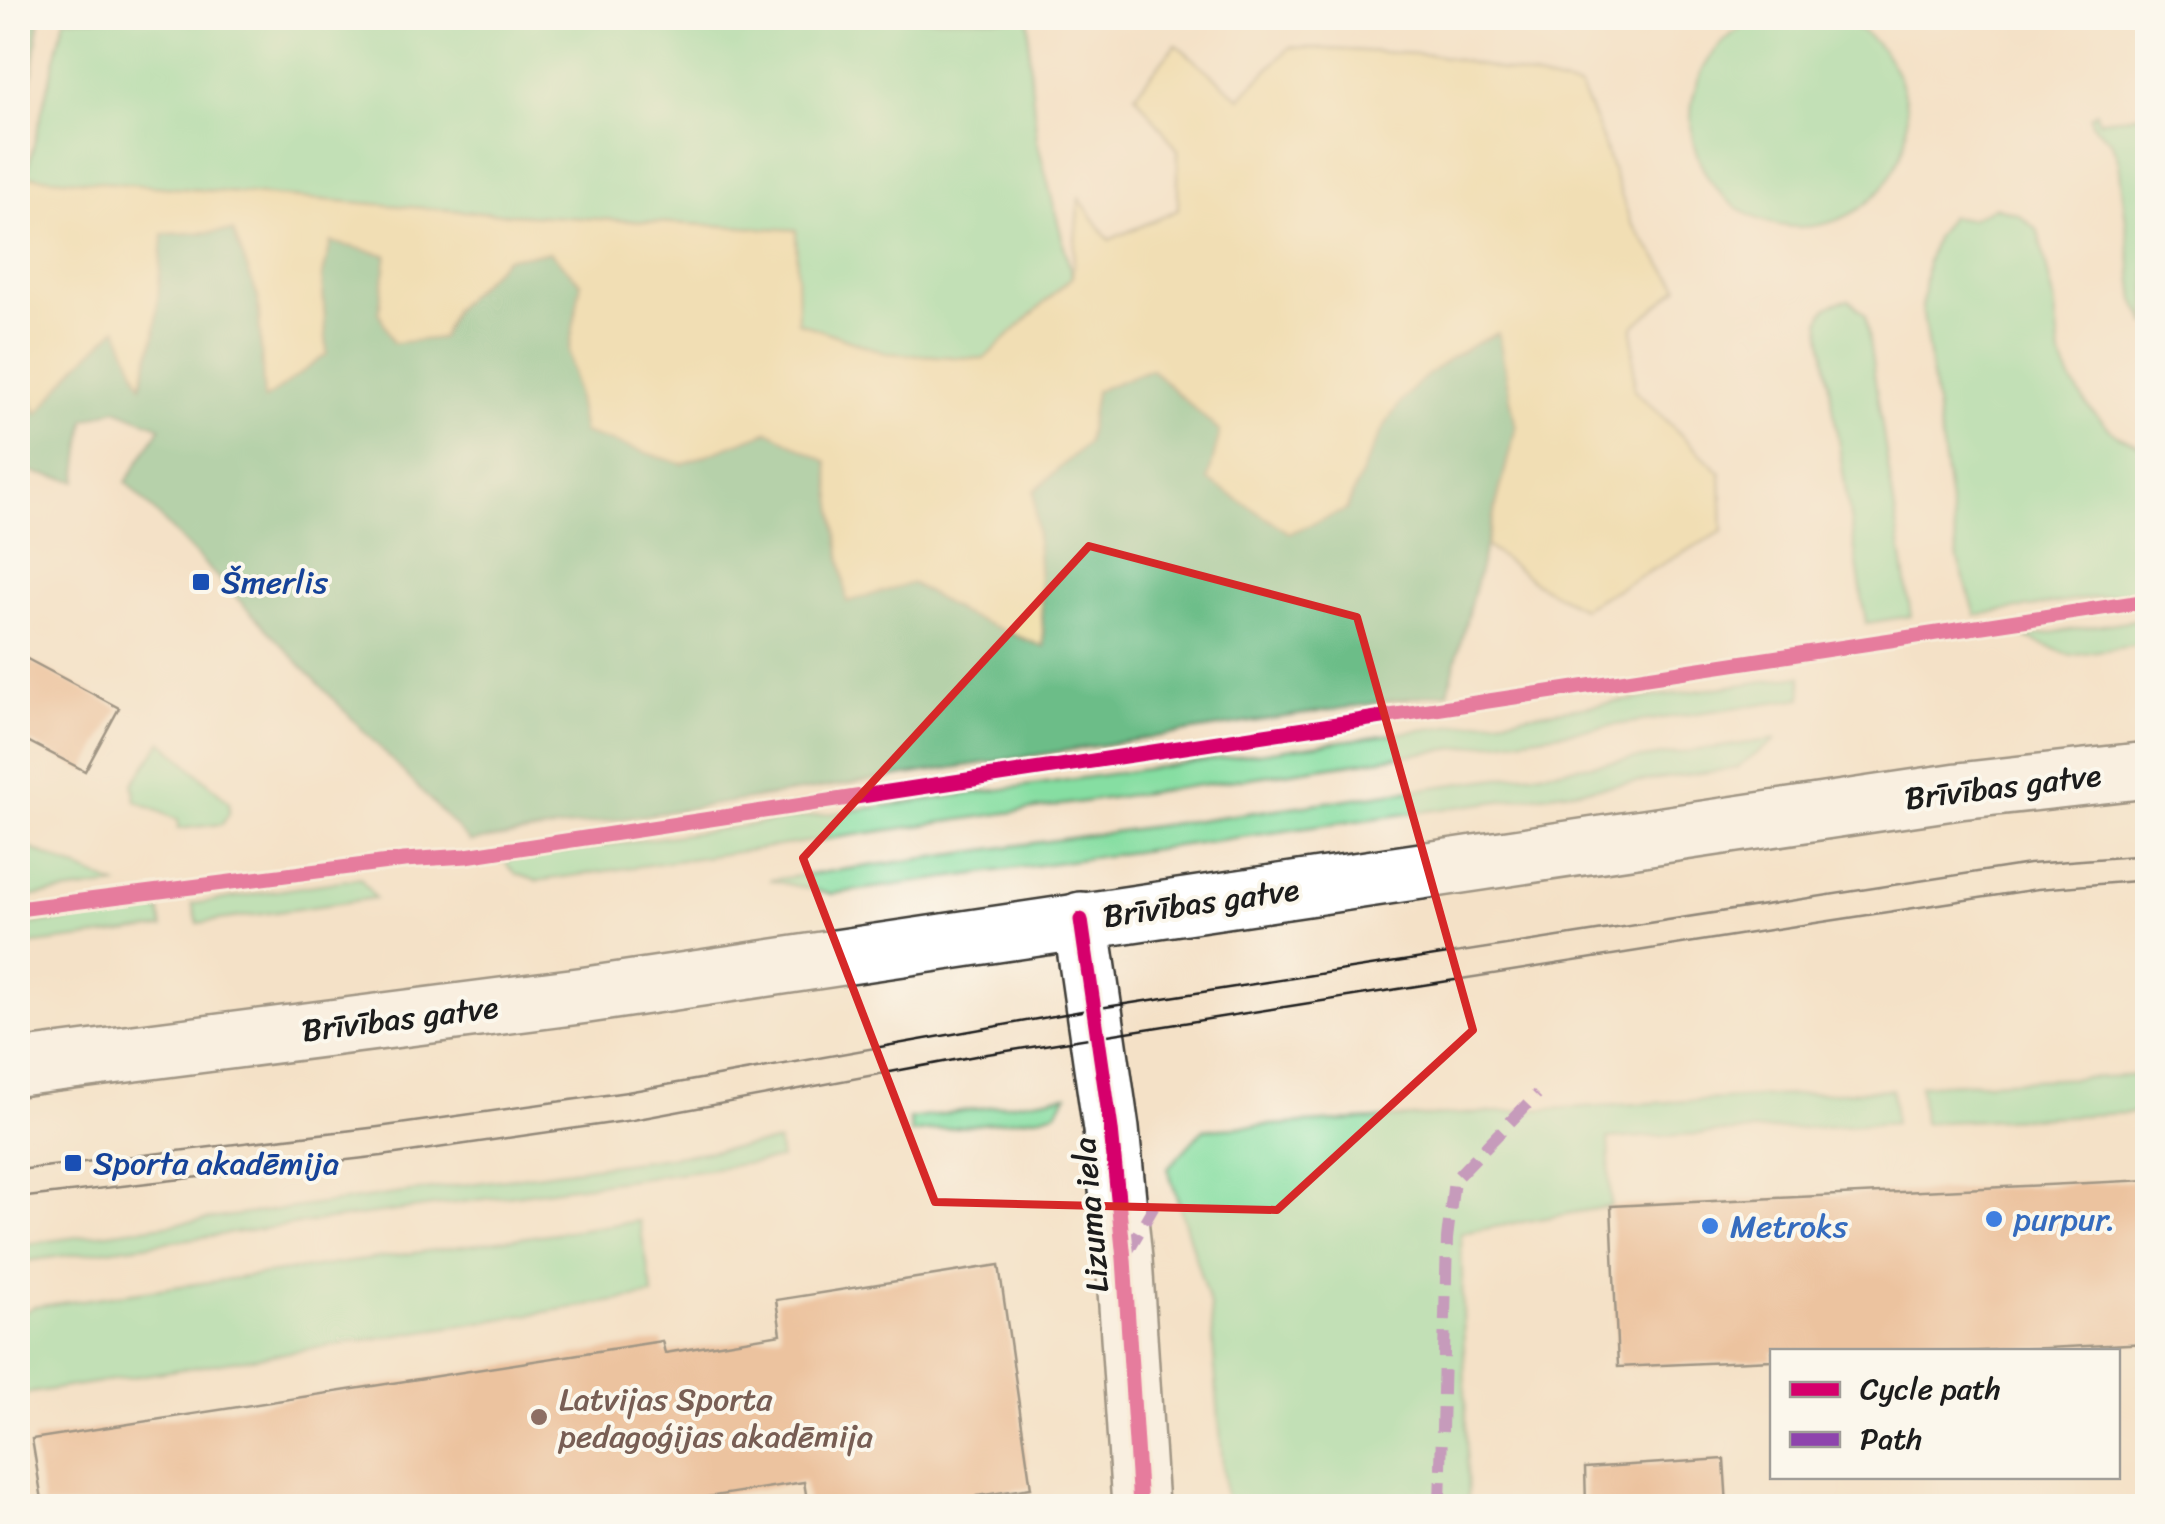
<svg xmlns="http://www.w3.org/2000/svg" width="2165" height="1524" font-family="Sriracha,sans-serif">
<rect width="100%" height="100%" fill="#fbf7ec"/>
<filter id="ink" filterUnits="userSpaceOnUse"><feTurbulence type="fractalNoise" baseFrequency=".01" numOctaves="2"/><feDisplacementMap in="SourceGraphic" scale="20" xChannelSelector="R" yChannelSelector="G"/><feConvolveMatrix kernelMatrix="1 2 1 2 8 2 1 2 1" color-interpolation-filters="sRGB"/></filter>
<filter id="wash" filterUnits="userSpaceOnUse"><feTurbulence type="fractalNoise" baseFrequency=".0048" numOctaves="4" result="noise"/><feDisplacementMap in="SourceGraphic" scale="40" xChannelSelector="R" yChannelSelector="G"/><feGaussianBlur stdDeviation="2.25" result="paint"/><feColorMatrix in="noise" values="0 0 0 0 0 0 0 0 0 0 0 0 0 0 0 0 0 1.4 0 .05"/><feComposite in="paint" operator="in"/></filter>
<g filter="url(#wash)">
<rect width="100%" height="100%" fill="#f4e1c7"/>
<!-- green -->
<path fill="#86dea2" stroke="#517d5f" stroke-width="2.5" d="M1691 119a108 108 0 1 1 216 0a108 108 0 1 1-216 0Z
M65 18H1029V61L1037 140 1072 277 984 359 886 353 797 322 795 230 474 212 26 176Z
M2096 112 2099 121 2147 113V325L2135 300 2119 162 2111 141 2092 124 2090 116Z
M1994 207 2018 214 2038 231 2054 300 2060 356 2073 384 2090 409 2116 435 2147 448V590L1976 615 1958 560 1922 307 1927 261 1935 238 1950 216 1970 219Z
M1849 300 1865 315 1911 616 1866 623 1820 321C1824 306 1834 302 1849 300Z
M2147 618V644L2069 655 2024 637Z
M1801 676 1802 698 537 881 516 874 503 860Z
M1777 739 1737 768 831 894 769 880Z
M162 741 229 802V814L222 824 178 829V820L136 801 133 784Z
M18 843 116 885 18 898Z
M360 878 375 898 198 923 192 904Z
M160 910 163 928 18 946V925Z
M2147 1075V1112L1923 1123 1920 1085Z
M1892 1089 1895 1123 1608 1139 1611 1206 1461 1233 1468 1506H1226L1210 1306 1168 1168 1204 1129Z
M1067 1095 1056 1112 1042 1116 911 1133 910 1119Z
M778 1142 781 1159 18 1262V1245Z
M639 1221 653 1295 23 1394 18 1322V1316L33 1307Z"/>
<!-- forest -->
<path fill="#6cbd88" stroke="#446c52" stroke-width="2.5" d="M18 18H40L18 177Z
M233 231 258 297 264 399 327 354 322 277 331 242 387 255 379 312 441 338 453 310 506 258 550 252 582 283 569 351 682 464 769 431 827 462 847 601 911 583 963 614 1044 646 1034 491 1087 443 1095 391 1151 369 1220 432 1346 510C1369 454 1393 388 1449 356 1464 347 1482 340 1498 332L1516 427 1448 692 470 842 126 482 161 427 116 409 85 420 77 481 18 470V360L37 414 76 367 117 328 142 383 155 335 162 234Z"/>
<!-- sand -->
<path fill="#eeda9e" stroke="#857b5d" stroke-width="2.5" d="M1176 44 1240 98 1290 47 1436 55 1580 88 1599 131 1631 223 1679 287 1633 327 1634 390 1721 473 1723 531 1582 608 1537 584 1486 546 1516 427 1498 333C1403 376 1384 417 1346 510L1290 533 1208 480 1220 432 1151 369 1095 391 1087 443 1034 491 1044 647 963 614 912 583 847 602 827 462 769 431 682 464 583 433 569 351 581 283 550 252 506 258 453 310 441 338 393 343 379 312 387 255 331 242 322 278 327 354 264 400 258 297 233 231 163 234 155 335 141 384 117 328 76 367 37 415 18 360V212L26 176 474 212 796 230 798 322 886 353 984 359 1072 277 1079 198 1109 240 1178 210V150L1135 94Z"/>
<g id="blocks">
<!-- building -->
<path fill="#e39e70" d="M18 654 119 708 85 771 18 736Z
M2148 1180V1343L1962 1352H1772V1360L1618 1367 1611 1206Z
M999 1265 1031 1488 977 1496 978 1506H808L804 1482 688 1500 689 1506H43L32 1439 662 1341 665 1353 781 1334 776 1300Z
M1724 1459 1727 1506H1586L1585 1468Z"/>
</g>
</g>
<g filter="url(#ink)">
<use href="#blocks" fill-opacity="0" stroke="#3c3a36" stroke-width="2.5"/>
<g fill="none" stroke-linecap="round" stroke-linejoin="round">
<defs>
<path id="tertiary" d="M1081 920 1111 1129 1124 1259 1140 1506"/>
<path id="trunk" d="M18 1068 587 995 1959 791 2148 770"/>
</defs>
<!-- tertiary casing -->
<use href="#tertiary" stroke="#3c3a36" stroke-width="60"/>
<!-- trunk casing -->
<use href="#trunk" stroke="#3c3a36" stroke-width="60"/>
<!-- tertiary -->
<use href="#tertiary" stroke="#fff" stroke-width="55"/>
<!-- trunk -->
<use href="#trunk" stroke="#fff" stroke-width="55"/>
<!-- tram -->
<path stroke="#1c1c1c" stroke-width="2.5" d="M18 1170 378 1127 627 1092 1093 1009 2029 864 2148 855
M18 1198 382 1156 633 1120 981 1055 1770 930 2038 889 2148 880"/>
<!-- quiet -->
<path stroke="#8e44ad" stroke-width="12" stroke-dasharray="25 12" stroke-linecap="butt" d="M1126 1254 1154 1206
M1440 1506 1447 1239 1454 1180 1537 1094"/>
<defs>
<path id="cycleway" d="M18 909 404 860 466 856 2148 601
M1081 920 1111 1129 1124 1259 1140 1506"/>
</defs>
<!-- cycleway casing -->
<use href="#cycleway" stroke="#fbf7ec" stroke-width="21"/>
<!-- cycleway -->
<use href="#cycleway" stroke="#d6006c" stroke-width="15"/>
</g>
</g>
<!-- marked area -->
<path d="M0 0H2165V1524H0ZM1089 546 1357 617 1473 1030 1277 1210 935 1202 803 858Z" fill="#f4e1c7" fill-opacity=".55" fill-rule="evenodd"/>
<path fill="none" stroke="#d62828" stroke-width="8" stroke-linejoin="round" d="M1089 546 1357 617 1473 1030 1277 1210 935 1202 803 858Z"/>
<!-- markers -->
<g fill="#1a4fb4" stroke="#fbf7ec" stroke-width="4">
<rect x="191" y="572" width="20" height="20" rx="5"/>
<rect x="63" y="1153" width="20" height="20" rx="5"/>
</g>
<g fill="#3f7fe0" stroke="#fbf7ec" stroke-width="4">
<circle cx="1994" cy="1219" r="10"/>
<circle cx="1710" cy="1226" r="10"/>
</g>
<circle fill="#8d6e63" stroke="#fbf7ec" stroke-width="4" cx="539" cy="1417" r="10"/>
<g text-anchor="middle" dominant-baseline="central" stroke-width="8" stroke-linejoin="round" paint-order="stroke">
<!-- transit labels -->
<g font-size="32" fill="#164399" stroke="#fbf7ec" text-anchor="start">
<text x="221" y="582">Šmerlis</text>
<text x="93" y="1163">Sporta akadēmija</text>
</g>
<!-- street labels -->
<g font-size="32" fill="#1c1c1c" stroke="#fbf7ec">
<text transform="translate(2003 787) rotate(-7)">Brīvības gatve</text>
<text transform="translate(1201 903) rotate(-8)">Brīvības gatve</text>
<text transform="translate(400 1019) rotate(-7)">Brīvības gatve</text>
<text transform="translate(1091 1215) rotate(-95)">Lizuma iela</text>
</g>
<!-- shop labels -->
<g font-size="32" fill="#366cbe" stroke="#fbf7ec" text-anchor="start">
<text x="2014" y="1219">purpur.</text>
<text x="1730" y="1226">Metroks</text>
</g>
<!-- education labels -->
<g font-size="32" fill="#785e54" stroke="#fbf7ec" text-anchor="start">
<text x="559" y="1399">Latvijas Sporta<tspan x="559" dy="37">pedagoģijas akadēmija</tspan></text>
</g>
</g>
<!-- margin -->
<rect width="2165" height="1524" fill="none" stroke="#fbf7ec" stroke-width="60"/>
<!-- legend -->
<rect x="1770" y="1349" width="350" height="130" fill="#fbf7ec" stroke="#a29f99" stroke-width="2.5"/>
<rect x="1790" y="1382" width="50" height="15" fill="#d6006c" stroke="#a29f99" stroke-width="2.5"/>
<text x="1860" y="1399" font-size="30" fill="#1c1c1c">Cycle path</text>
<rect x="1790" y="1432" width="50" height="15" fill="#8e44ad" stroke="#a29f99" stroke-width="2.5"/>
<text x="1860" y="1449" font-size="30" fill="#1c1c1c">Path</text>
</svg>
